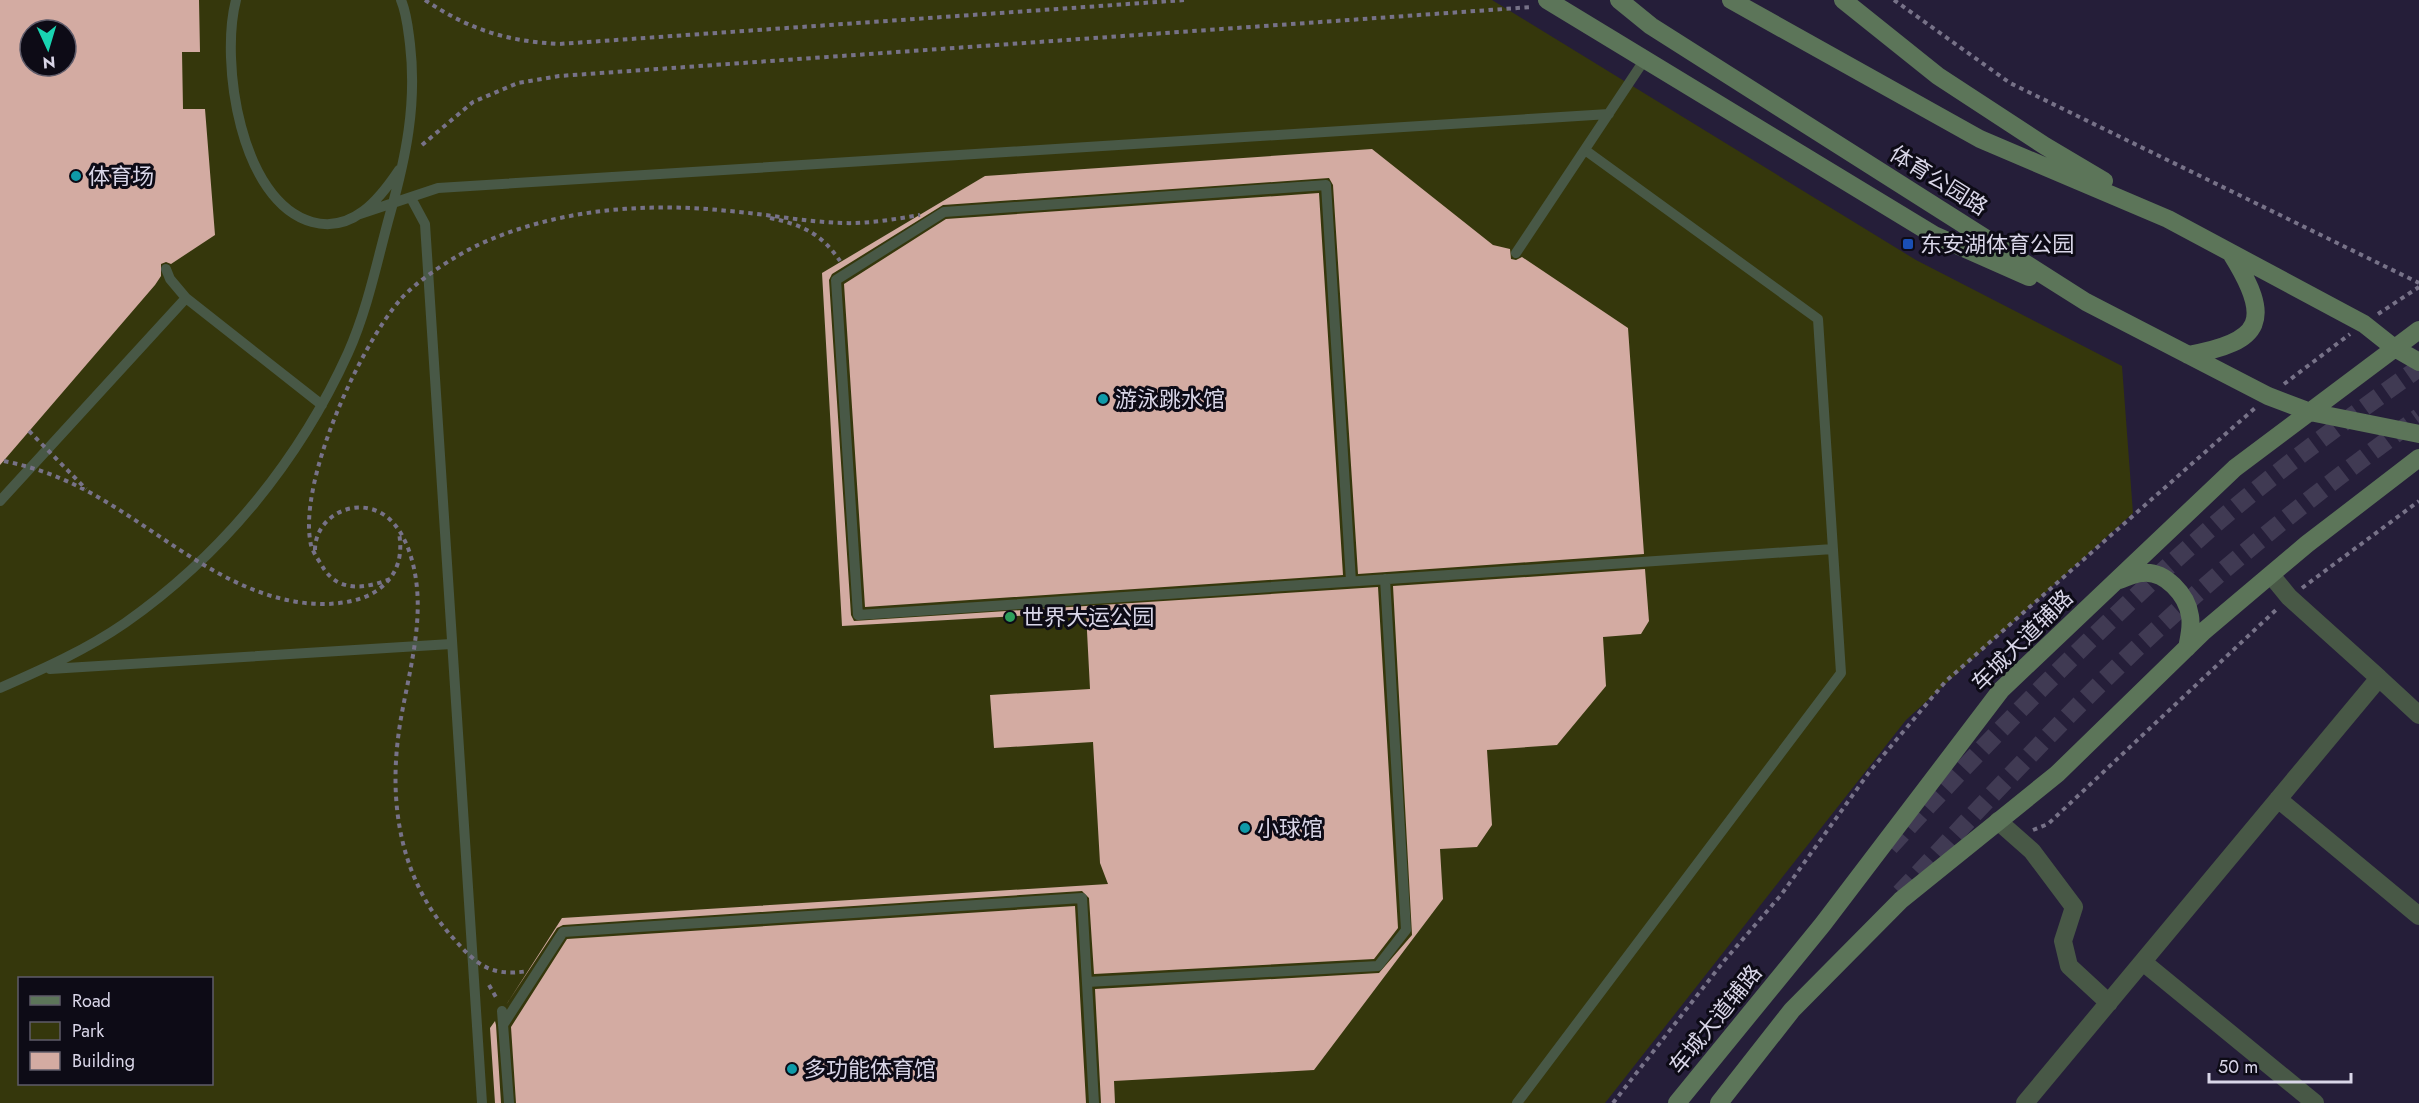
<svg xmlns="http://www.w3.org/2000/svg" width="2419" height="1103" font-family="Jost,'Noto Sans SC',sans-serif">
<rect width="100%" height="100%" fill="#251e39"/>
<!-- green -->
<path fill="#35370c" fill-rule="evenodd" d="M0 0H1492L1916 260 2122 366 2133 513 1906 720 1605 1103H0ZM30 30H66V66H30ZM20 978H212V1084H20Z"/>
<!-- building -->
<path fill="#d3aba2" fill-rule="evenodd" d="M0 0H199L200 52H182L183 109H205L215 235 171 264 166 262 161 264V276L155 285 0 465ZM30 30H66V66H30Z
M1372 149 1493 245 1510 249 1511 259 1516 260 1522 257 1628 328 1644 554 1358 574 1333 185 1329 178 943 205 832 274 829 280 851 615 854 621 1378 587 1398 928 1374 959 1094 974 1089 898 1082 891 563 925 557 928 506 1005 562 918 1108 884 1100 863 1093 742 994 748 990 695 1090 689 1086 612 842 626 822 273 985 176Z
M1319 193 1343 575 865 607 844 284 946 219Z
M1645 569 1649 621 1641 634 1603 637 1606 686 1557 745 1487 750 1492 825 1477 847 1440 849 1443 899 1314 1070 1114 1081 1115 1103H1101L1095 989 1379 973 1412 935 1393 586Z
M1075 906 1086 1103H516L511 1027 567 939Z
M495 1021 496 1025 501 1103H495L490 1028Z"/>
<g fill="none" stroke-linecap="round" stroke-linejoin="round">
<!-- highway-tunnel -->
<path stroke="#403a53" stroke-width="18" stroke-dasharray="18 9" stroke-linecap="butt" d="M1890 847C1995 733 2103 622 2220 520 2283 466 2351 416 2419 368
M1900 893C1978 810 2055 726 2137 648 2225 565 2321 488 2419 417"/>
<!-- path -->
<path stroke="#777288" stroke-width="4" stroke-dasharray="4.5 4.5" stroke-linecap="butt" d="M425 0C470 30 506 41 559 44L1185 0
M1894 0 2010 83 2419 283
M422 145 473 102 518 83 559 76 1532 7
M770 218C802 225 821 233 840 261
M2378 314 2419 287
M2284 384 2350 334
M2302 588 2419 501
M2033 830 2048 824 2278 608
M489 985 497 999
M1613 1103 1724 961 1781 895 1870 771 1946 681 2255 408"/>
<!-- lane -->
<path stroke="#485846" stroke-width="10" d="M236 0C220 61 240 202 312 222 352 233 379 200 399 170
M411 198 425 224 482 1103
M360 214 438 188 1609 114
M1516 253 1645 59
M166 269 170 279 186 298 322 405
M0 501 186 298
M1351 581 1326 185 944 212 836 280 858 615 1833 549
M50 669 451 644
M0 688C43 669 86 650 125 623 222 555 299 461 348 353 368 308 377 261 390 214 406 157 417 104 410 44 408 29 407 14 401 0
M1087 982 1378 966 1406 930 1385 579
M502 1011 509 1103
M503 1025 563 932 1082 898 1094 1103
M1517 1103 1841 673 1818 319 1585 150"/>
<!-- street -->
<path stroke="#485846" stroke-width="18" d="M2379 678 2419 715
M2278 799 2419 916
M1998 821 2032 851 2074 907 2063 941 2069 966 2109 1003
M2143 962 2315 1103
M2025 1103 2379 678 2289 597 2271 575"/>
<!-- secondary -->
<path stroke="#5c7559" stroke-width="18" d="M1547 0 1934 235 2029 277
M1619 0 1651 26 2086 302 2268 396 2310 412 2419 434
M1731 0 1980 139 2168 219 2364 324 2393 347 2419 362
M1843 0 1938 76 2045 146 2104 181
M2188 355C2264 342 2272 319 2232 255
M2119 580C2126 578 2135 573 2142 573 2165 570 2187 595 2190 616 2192 627 2189 638 2187 648
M1677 1103 1823 924 2001 690 2235 468 2419 330
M1719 1103 1792 1010 1901 900 2057 774 2204 631 2307 544 2419 458"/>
<!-- path-bridge -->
<path stroke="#777288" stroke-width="4" stroke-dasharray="4.5 4.5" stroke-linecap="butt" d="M29 431 86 489
M4 461C34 467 61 477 89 492 165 533 236 606 328 604 345 603 365 600 379 589 398 575 403 555 399 533
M315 550C315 519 349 499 377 511 393 518 402 533 408 548 429 604 411 662 401 718 387 798 398 878 454 939 477 965 491 977 528 971
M390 579C367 588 340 593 324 569 320 562 313 553 311 545 297 483 360 346 400 300 417 280 455 256 478 245 556 209 645 202 729 211 767 214 805 222 843 223 869 224 895 219 920 215"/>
</g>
<!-- markers -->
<g fill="#0f9aa8" stroke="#0d0b16" stroke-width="2">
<circle cx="76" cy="176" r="6"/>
<circle cx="1103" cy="399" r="6"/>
<circle cx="1245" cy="828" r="6"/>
<circle cx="792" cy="1069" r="6"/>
</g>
<rect fill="#1a4fb4" stroke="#0d0b16" stroke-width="2" x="1902" y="238" width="12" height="12" rx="3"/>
<circle fill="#2e9e5b" stroke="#0d0b16" stroke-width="2" cx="1010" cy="617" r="6"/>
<g text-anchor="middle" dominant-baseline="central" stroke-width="6" stroke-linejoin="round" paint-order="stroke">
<!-- poi labels -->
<g font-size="22" fill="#d9d6e8" stroke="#0d0b16" text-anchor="start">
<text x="88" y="176">体育场</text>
<text x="1920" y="244">东安湖体育公园</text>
<text x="1115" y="399">游泳跳水馆</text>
<text x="1022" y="617">世界大运公园</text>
<text x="1257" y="828">小球馆</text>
<text x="804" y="1069">多功能体育馆</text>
</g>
<!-- street labels -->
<g font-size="22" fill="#d9d6e8" stroke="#0d0b16">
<text transform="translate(1939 180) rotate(32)">体育公园路</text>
<text transform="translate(2022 640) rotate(-45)">车城大道辅路</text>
<text transform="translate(1715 1019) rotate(-51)">车城大道辅路</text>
</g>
</g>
<!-- legend -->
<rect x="18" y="977" width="195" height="108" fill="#0d0b16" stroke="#5f5c6a" stroke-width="1.5"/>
<rect x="30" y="996" width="30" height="9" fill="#5c7559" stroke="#5f5c6a" stroke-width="1.5"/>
<text x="72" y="1007" font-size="18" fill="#d9d6e8">Road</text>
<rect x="30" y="1022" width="30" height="18" fill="#35370c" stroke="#5f5c6a" stroke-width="1.5"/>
<text x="72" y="1037" font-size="18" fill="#d9d6e8">Park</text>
<rect x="30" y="1052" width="30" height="18" fill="#d3aba2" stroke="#5f5c6a" stroke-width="1.5"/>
<text x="72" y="1067" font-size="18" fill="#d9d6e8">Building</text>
<!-- north arrow -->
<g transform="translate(48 48) rotate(176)"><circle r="28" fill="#0d0b16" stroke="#5f5c6a" stroke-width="1.5"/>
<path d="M0-4.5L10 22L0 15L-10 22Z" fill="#19d5b2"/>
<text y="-9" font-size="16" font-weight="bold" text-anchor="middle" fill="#d9d6e8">N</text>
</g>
<!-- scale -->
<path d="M2209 1073v9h142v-9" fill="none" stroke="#d9d6e8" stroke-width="3"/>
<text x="2218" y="1073" font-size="18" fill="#d9d6e8" stroke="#0d0b16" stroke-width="4.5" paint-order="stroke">50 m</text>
</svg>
